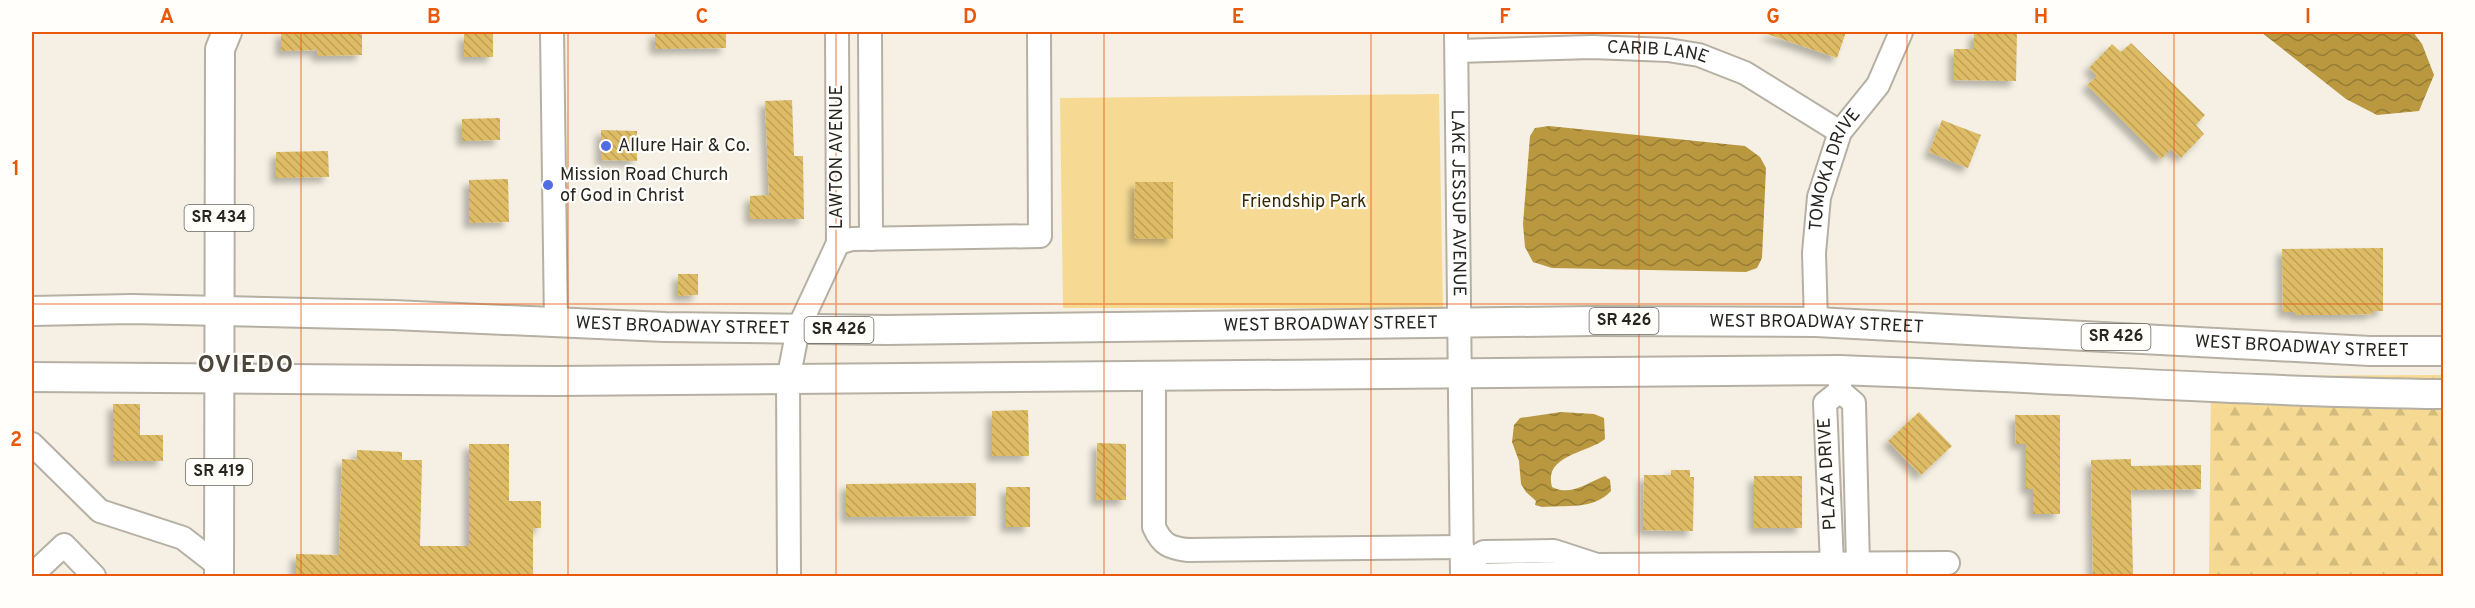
<svg xmlns="http://www.w3.org/2000/svg" width="2475" height="608" font-family="Overpass,sans-serif">
<defs>
<pattern id="forest-firs" width="22" height="20" patternUnits="userSpaceOnUse" patternTransform="scale(1.5)"><rect width="22" height="20" fill="#f6da93"/><path d="M5 1l3.5 6h-7zM16 11l3.5 6h-7z" fill="#d3bb7e"/></pattern>
<pattern id="water-waves" width="16" height="10" patternUnits="userSpaceOnUse" patternTransform="scale(1.5)"><rect width="16" height="10" fill="#b9983f"/><path d="M0 5q4-4 8 0t8 0" fill="none" stroke="#967c34"/></pattern>
<pattern id="building-back-hatch" width="6" height="6" patternUnits="userSpaceOnUse" patternTransform="scale(1.5)"><rect width="6" height="6" fill="#debc65"/><path d="M-1 5l2 2M0 0l6 6M5-1l2 2" fill="none" stroke="#bea157"/></pattern>
<filter id="shadow"><feDropShadow dx="-5.5" dy="5.5" stdDeviation="3" flood-color="#0004"/></filter>
</defs>
<rect width="100%" height="100%" fill="#f5f0e3"/>
<!-- forest -->
<path fill="url(#forest-firs)" d="M2443 375V576H2209L2211 376Z"/>
<!-- green -->
<path fill="#f6da93" d="M1439 94 1443 308H1063L1060 98Z"/>
<!-- water -->
<path fill="url(#water-waves)" d="M2261 32H2413L2422 44 2434 75 2419 111 2377 115 2346 99Z
M1549 126 1745 146 1760 157 1766 168 1762 258 1757 268 1746 272 1552 268 1533 262 1525 247 1523 224 1530 136 1535 128Z
M1561 412 1594 414 1604 418 1605 439C1588 453 1543 455 1552 487 1571 497 1588 482 1605 476L1610 480 1611 491C1594 510 1565 505 1542 507L1535 505 1536 501 1526 492 1521 484 1519 461 1512 442 1514 425 1520 418Z"/>
<!-- building -->
<path fill="url(#building-back-hatch)" filter="url(#shadow)" d="M281 32H362V55L317 56V50L281 51Z
M655 32H726V48L655 49Z
M1768 32H1846L1837 58 1767 34Z
M1974 32H2017L2016 81 1954 80V49H1974Z
M464 34H493V57H464Z
M2131 43 2205 115 2196 125 2204 134 2181 158 2171 149 2161 159 2087 85 2097 76 2089 68 2112 44 2121 52Z
M792 100 794 156H803L804 219H750V196L769 195 765 101Z
M500 118V140L462 141V119Z
M1942 120 1981 135 1968 168 1929 152Z
M601 130 637 131V161L601 160Z
M328 151 329 177 276 178V152Z
M508 179 509 222 469 223V180Z
M1135 182H1173V239L1134 238Z
M2383 248V311H2372V314L2340 315H2295V312H2283L2282 249Z
M678 274H698V295L678 296Z
M113 404H140V435H163V461H113Z
M1028 410 1029 456H992V411Z
M1919 412 1952 446 1921 475 1888 441Z
M2015 415H2060V514H2033V489H2026V444H2016Z
M1097 443 1126 444V500H1096Z
M469 444H509V501H541V528H533V576H296V554L339 555 342 459 357 460V450L402 452V460H422L420 546H469Z
M2131 459V466L2201 465V489L2131 490 2133 574H2093L2091 460Z
M1671 470H1690V477H1694L1693 531 1643 530 1644 475H1671Z
M1754 476H1802V528H1754Z
M976 483V516L846 517V484Z
M1006 487H1030V527H1006Z"/>
<g fill="none" stroke-linecap="round" stroke-linejoin="round">
<defs>
<g id="minor">
<path d="M552 32 556 324"/>
<path d="M870 32 871 239"/>
<path id="s1" d="M1456 32 1462 576"/>
<path id="s2" d="M1457 51 1592 47 1668 50 1699 55 1745 73 1840 132"/>
<path d="M838 243 852 239 1040 236 1039 32"/>
<path id="s3" d="M1816 322 1814 253 1819 197 1840 132 1878 85 1901 32"/>
<path d="M1154 377V527C1162 545 1170 548 1188 550L1462 547"/>
<path d="M1840 391 1854 403 1858 564"/>
<path d="M32 444 100 511 183 538 219 566"/>
<path d="M1832 564 1825 403 1840 391V370"/>
<path d="M1462 565 1483 575 1557 573 1595 565 1948 563"/>
<path d="M1462 565 1484 552 1554 551 1594 564"/>
<path d="M32 575 64 545 94 576"/>
<path d="M789 576 788 380 798 329 838 243 837 32"/>
</g>
<g id="major">
<path id="s4" d="M32 311 132 309 393 315 665 327 887 330 1593 321 1816 322 2370 351H2444"/>
<path d="M32 377 557 381 1840 370C2042 377 2242 392 2444 394"/>
<path d="M219 576 220 49 227 32"/>
</g>
</defs>
<!-- minor casing -->
<use href="#minor" stroke="#b5b0a3" stroke-width="26"/>
<!-- major casing -->
<use href="#major" stroke="#b5b0a3" stroke-width="32"/>
<!-- minor -->
<use href="#minor" stroke="#fff" stroke-width="22"/>
<!-- major -->
<use href="#major" stroke="#fff" stroke-width="28"/>
</g>
<!-- grid -->
<path fill="none" stroke="#e8590c" stroke-width="1.5" stroke-opacity="0.55" d="M301 32V576M568 32V576M836 32V576M1104 32V576M1371 32V576M1639 32V576M1907 32V576M2174 32V576M32 304H2444"/>
<!-- markers -->
<g fill="#526de2" stroke="#fffefb" stroke-width="2">
<circle cx="606" cy="146" r="6"/>
<circle cx="548" cy="185" r="6"/>
</g>
<g text-anchor="middle" dominant-baseline="central" stroke-width="4.5" stroke-linejoin="round" paint-order="stroke">
<!-- shield labels -->
<g fill="#fffefb" stroke="#686662" stroke-width="1.5">
<rect x="184.5" y="205" width="69" height="26" rx="4.5"/>
<rect x="1589.5" y="308" width="69" height="26" rx="4.5"/>
<rect x="804.5" y="317" width="69" height="26" rx="4.5"/>
<rect x="2081.5" y="324" width="69" height="26" rx="4.5"/>
<rect x="186" y="459" width="66" height="26" rx="4.5"/>
</g>
<g font-size="16" font-weight="bold" fill="#272520">
<text x="219" y="218">SR 434</text>
<text x="1624" y="321">SR 426</text>
<text x="839" y="330">SR 426</text>
<text x="2116" y="337">SR 426</text>
<text x="219" y="472">SR 419</text>
</g>
<!-- street labels -->
<g font-size="18" fill="#272520" stroke="#fffefb">
<text stroke="none"><textPath href="#s2" startOffset="201">CARIB LANE</textPath></text>
<text transform="translate(837 157) rotate(-90)">LAWTON AVENUE</text>
<text stroke="none"><textPath href="#s3" startOffset="156">TOMOKA DRIVE</textPath></text>
<text stroke="none"><textPath href="#s1" startOffset="171">LAKE JESSUP AVENUE</textPath></text>
<text stroke="none"><textPath href="#s4" startOffset="1785">WEST BROADWAY STREET</textPath></text>
<text stroke="none"><textPath href="#s4" startOffset="1299">WEST BROADWAY STREET</textPath></text>
<text stroke="none"><textPath href="#s4" startOffset="651">WEST BROADWAY STREET</textPath></text>
<text stroke="none"><textPath href="#s4" startOffset="2271">WEST BROADWAY STREET</textPath></text>
<text transform="translate(1828 474) rotate(-93)">PLAZA DRIVE</text>
</g>
<!-- poi labels -->
<g font-size="18" fill="#272520" stroke="#fffefb" text-anchor="start">
<text x="618" y="146">Allure Hair &amp; Co.</text>
<text x="560" y="175">Mission Road Church<tspan x="560" dy="21">of God in Christ</tspan></text>
</g>
<!-- park labels -->
<g font-size="18" fill="#372902" stroke="#fffefb">
<text x="1304" y="202">Friendship Park</text>
</g>
<!-- district labels -->
<g font-size="24" font-weight="bold" letter-spacing="1.5" fill="#4a463c" stroke="#fffefb">
<text x="246" y="366">OVIEDO</text>
</g>
</g>
<!-- border -->
<rect width="2475" height="608" fill="none" stroke="#fffefb" stroke-width="66"/>
<rect x="33" y="33" width="2409" height="542" fill="none" stroke="#e8590c" stroke-width="2"/>
<g font-size="20" text-anchor="middle" font-weight="bold" fill="#e8590c">
<text x="167" y="23">A</text>
<text x="434" y="23">B</text>
<text x="702" y="23">C</text>
<text x="970" y="23">D</text>
<text x="1238" y="23">E</text>
<text x="1505" y="23">F</text>
<text x="1773" y="23">G</text>
<text x="2041" y="23">H</text>
<text x="2308" y="23">I</text>
<text x="16" y="175">1</text>
<text x="16" y="446">2</text>
</g>
</svg>
